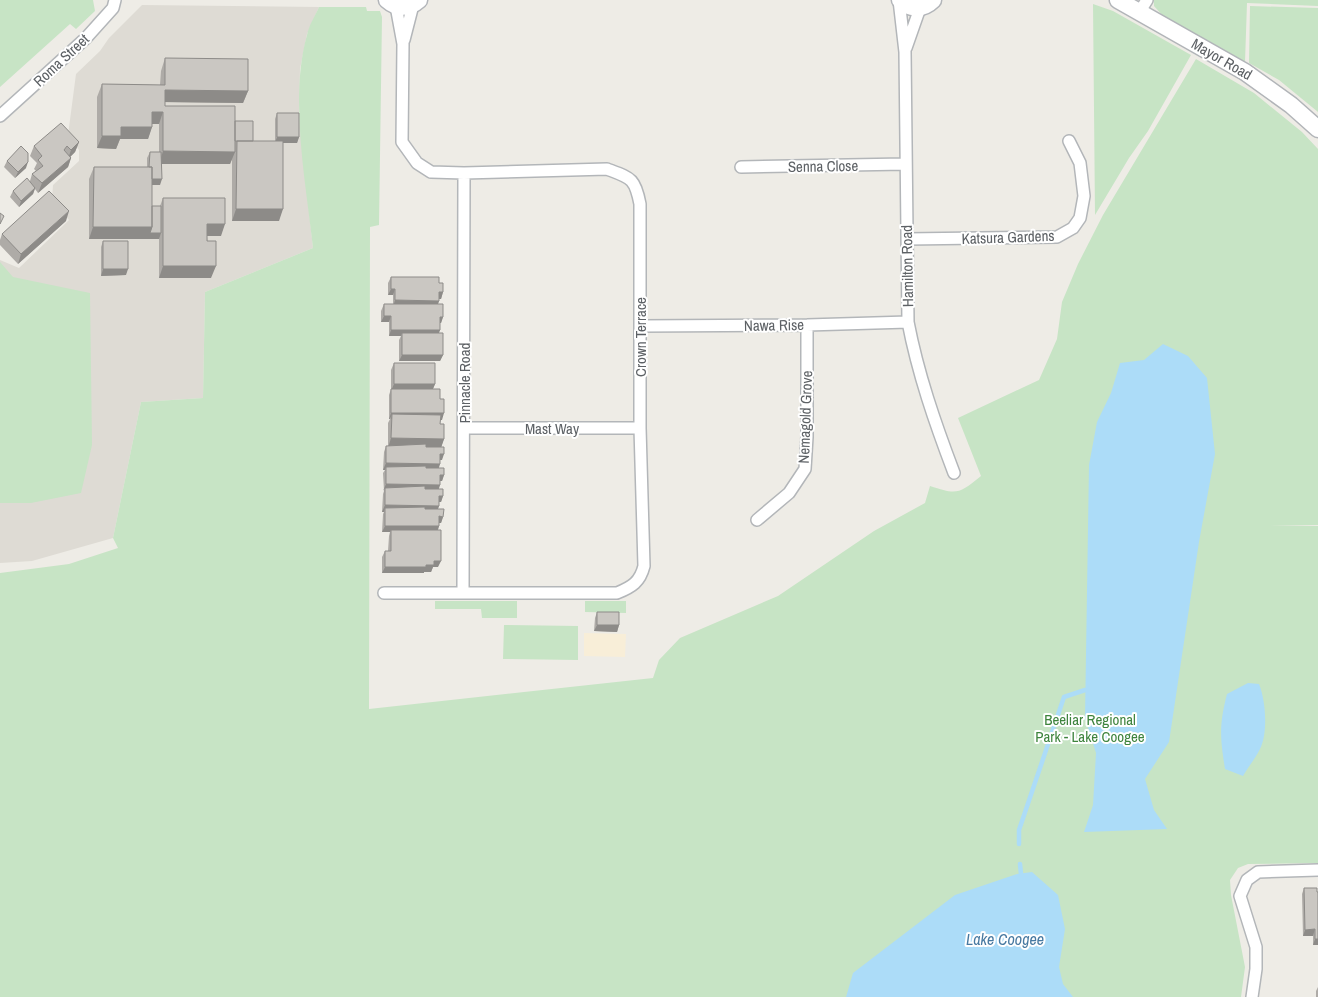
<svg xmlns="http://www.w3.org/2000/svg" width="1318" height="997" font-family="'Archivo Narrow',sans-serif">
<rect width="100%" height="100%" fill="#eeece6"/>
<!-- education -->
<path fill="#dedbd4" d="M142 5 319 7 307 34 300 69 299 118 313 248 205 292 203 398 141 402 113 538 32 561 0 563V260L19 268 69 220 52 200 53 185 79 161V150L68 135 76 74 100 51 109 38Z"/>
<!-- green -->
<path fill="#c7e4c5" d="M0 0H93L95 11 76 29 70 24 0 87Z
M1154 0H1318V6L1247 3 1245 62 1163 16 1154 6Z
M1093 4 1113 11 1191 55 1148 131 1129 158 1095 215Z
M1250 6 1318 8V112L1279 80 1249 63Z
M319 7H366L367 11H380L382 17 379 225 370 227 369 709 653 678 659 660 680 638 778 596 874 531 925 503 930 486C957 495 959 494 981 476L958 418 1039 380 1057 339 1062 302 1078 264 1103 215 1196 59 1254 93 1302 132 1318 149V525H1269L1318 526V863L1248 864 1238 868 1230 880 1231 895 1245 967 1241 997H0V573L69 564 118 548 113 538 141 402 203 398 205 292 313 248C306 183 289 98 307 35 309 25 315 16 319 7Z
M0 262 13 277 90 293 92 445 81 493 31 503H0Z
M435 601H517V618H482L481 609H435Z
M585 601H626V613L585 612Z
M504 625 578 626V660L503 659Z"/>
<!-- sand -->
<path fill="#f8eed8" d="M584 633 626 634 625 657 584 656Z"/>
<!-- water -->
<path fill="#acdcf8" d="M1163 344 1188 356 1207 378 1215 454 1199 542 1169 742 1145 779 1154 810 1167 829 1084 832 1093 805 1096 753 1085 718 1089 465 1097 422 1111 393 1120 363 1144 360Z
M1248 683 1259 684C1266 701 1268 733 1260 749 1255 759 1248 767 1243 776L1225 769C1220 737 1219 725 1227 694Z
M1032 872 1058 895 1065 929 1059 967 1063 984 1073 997H846L853 973 955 895 1017 874Z"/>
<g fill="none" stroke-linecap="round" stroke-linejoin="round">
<!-- stream -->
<path stroke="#acdcf8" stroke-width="4.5" d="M1019 844V830L1064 697 1085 690
M1020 864 1021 874"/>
<defs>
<path id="street" d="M899 0 905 52 908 322C918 374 935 423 954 473
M1140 11 1147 0
M404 40 413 5
M906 48 920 8
M0 116 86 38 113 8 115 0
M741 167 905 164
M907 239 1057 237 1073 228 1080 218 1084 196 1080 163 1069 141
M641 326 807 325 908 322
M464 428H640
M757 520 789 493 805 469 807 437V325
M384 593H617C632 587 640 582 644 566L640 428V204C635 178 631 178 607 169L464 173 431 172 417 163 402 142 403 44 396 6
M463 593 464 173
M1252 997 1256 969V947L1240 896 1247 880 1258 872 1318 870"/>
<path id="secondary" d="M387 0C397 9 409 9 419 0
M900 0C909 10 923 10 933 0
M1118 0 1245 72 1291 105 1318 129"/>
</defs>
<!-- street casing -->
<use href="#street" stroke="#b3b6b9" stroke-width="14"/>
<!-- secondary casing -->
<use href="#secondary" stroke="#b2b5b9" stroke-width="19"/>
<!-- street -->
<use href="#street" stroke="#fff" stroke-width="11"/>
<!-- secondary -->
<use href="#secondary" stroke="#fff" stroke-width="16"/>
</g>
<!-- wall -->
<path fill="#aeaba7" d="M165 58 248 91 243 103 165 102V106L235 121 253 141H275V119L277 113 299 137 297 143H283L279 221H232V159L230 164H161L160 185H152V206H160L163 198 221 236H207L211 278H159V239H89V179L94 167H147V158L150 152H159V124H152V127L148 139H120L116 149 97 148V97L102 84 160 85 161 71Z
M79 142 75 152 70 157 71 158 68 167 38 193 35 189 33 194 19 207 10 197 13 191 30 181 32 174 36 171 34 169 37 163 30 156 34 146Z
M7 161 26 168 15 178 4 167Z
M66 221 18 264 0 245V240L2 234Z
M103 241 126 275 101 276V247Z
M391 277 439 283 443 292 441 299H439L438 304 443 317 441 323H440V330L438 333 443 355 440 361H399V340L401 336H389V322H381V311L384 304H393V295H388V283Z
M394 363 435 384 433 389 440 399 442 420H440V424L444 439 441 447 442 460H440L439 468 444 475 442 481H440L439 489 443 496 441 502H439L438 509 443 517 441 523H439V526L438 530V567H433L431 572H424V573H382V557L385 551H388L389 536 390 532H382L383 514 384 512H382L383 494 384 491 383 473 385 470H383L384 452 386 446H388V423L390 419H389V395L391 389V370Z
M597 612 619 625 617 632 594 631 595 618Z
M1304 888 1318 892V951V945H1313V936H1303L1302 894Z
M1318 987V997H1316V991Z"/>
<!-- shaded-wall -->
<path fill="#8d8b88" d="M165 90 248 91 243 103 160 102Z
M152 112H163L159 124H148Z
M121 127H152L148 139H120L116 149 97 148 102 136Z
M277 137H299L297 143H275Z
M79 142 75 152 68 159 71 150Z
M163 151 235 152 230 164H159Z
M71 158 68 167 38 193 42 183Z
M28 162 26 168 15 178 18 172Z
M149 179H162L160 185H147Z
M35 188 33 194 19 207 21 201Z
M236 209H283L279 221H232Z
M69 211 66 221 18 264 21 254Z
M207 224H225L221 236H203Z
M93 227H152L161 233 159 239H89Z
M163 266H216L211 278H159Z
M103 269H128L126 275 101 276Z
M391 289H395L393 295H388Z
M439 292H443L441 299H437Z
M395 300 439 301 437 307H393Z
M384 316H391L389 322H381Z
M440 317H443L441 323H438Z
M391 330H440L438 336 402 333 401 336H389Z
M402 355H443L440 361H399Z
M394 384H435L432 391H391Z
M391 413H444L442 420 391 419 392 414 390 419H389Z
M391 438 444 439 441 448H388Z
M440 454H444L442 460H438Z
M386 463 440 464 438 470 386 467 385 470H383Z
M440 475H444L442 481H438Z
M386 484 440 485 438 491 385 488 383 491Z
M439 496H443L441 502H437Z
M385 505 439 506 437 512 385 508 384 512H382Z
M439 516 443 517 441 523H437Z
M385 526H439L437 532 391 530 390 532H382Z
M434 561H441L438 567H433L431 572H424V573H382L385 567Z
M597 625H619L617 632 594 631Z
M1315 929 1313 936H1303L1305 930Z
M1315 939H1318V945H1313Z"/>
<!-- building -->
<path fill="#cac7c2" stroke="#8d8b88" d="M165 58 248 59V91L165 90V106H235V152L163 151V112H152V127H121V136H102V84L165 85Z
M277 113H299V137H277Z
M235 121H253V141H235Z
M61 123 79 142 71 150 67 146 64 150 71 158 42 183 32 174 43 166 38 160 42 156 34 146Z
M237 141H283V209H236Z
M21 146 28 153V162L18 172 7 161Z
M150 152H161L162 179H152V167H149Z
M94 167H152V227H93Z
M27 178 35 188 21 201 13 191Z
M49 191 69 211 21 254 2 234Z
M163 198H225V224H207V241H216V266H163Z
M152 206H161V233H150L152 227Z
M0 213 4 216 0 224Z
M103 241H128V269H103Z
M391 277H439V283H443V292H439V301L395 300V289H391Z
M384 304H443V317H440V330H391V316H384Z
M402 333H443V355H402Z
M394 363H435V384H394Z
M391 389H440V399H444V413H391Z
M392 414 441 415 440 424H444V439L391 438Z
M426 444V447H444V454H440V464L386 463V446Z
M426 466V468H444V475H440V485L386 484V467Z
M425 486V489H443V496H439V506L385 505V488Z
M425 507V509H444L443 517 439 516V526H385V508Z
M391 530H441V561H434V565H426V567H385V551H391Z
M597 612H619V625H597Z
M1304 888H1317V892H1318V939H1315V929L1305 930Z"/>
<g text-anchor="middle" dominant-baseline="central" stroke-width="4" stroke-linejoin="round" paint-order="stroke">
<!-- street labels -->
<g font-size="15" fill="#5d6165" stroke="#fff">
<text transform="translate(1222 59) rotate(30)">Mayor Road</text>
<text transform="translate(61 60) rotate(-43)">Roma Street</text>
<text transform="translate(823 166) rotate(-1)">Senna Close</text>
<text transform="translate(1008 237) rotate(-2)">Katsura Gardens</text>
<text transform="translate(907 266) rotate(-91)">Hamilton Road</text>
<text transform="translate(774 325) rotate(-1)">Nawa Rise</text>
<text transform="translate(640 337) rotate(-90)">Crown Terrace</text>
<text transform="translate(464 383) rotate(-90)">Pinnacle Road</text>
<text transform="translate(805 417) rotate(-88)">Nemagold Grove</text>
<text x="552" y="428">Mast Way</text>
</g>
<!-- park labels -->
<g font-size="15" fill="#3e843d" stroke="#fff">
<text x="1090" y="719">Beeliar Regional<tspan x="1090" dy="17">Park - Lake Coogee</tspan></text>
</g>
<!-- water labels -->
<g font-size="16" font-style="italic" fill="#4779a1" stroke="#fff">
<text x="1005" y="939">Lake Coogee</text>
</g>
</g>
</svg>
